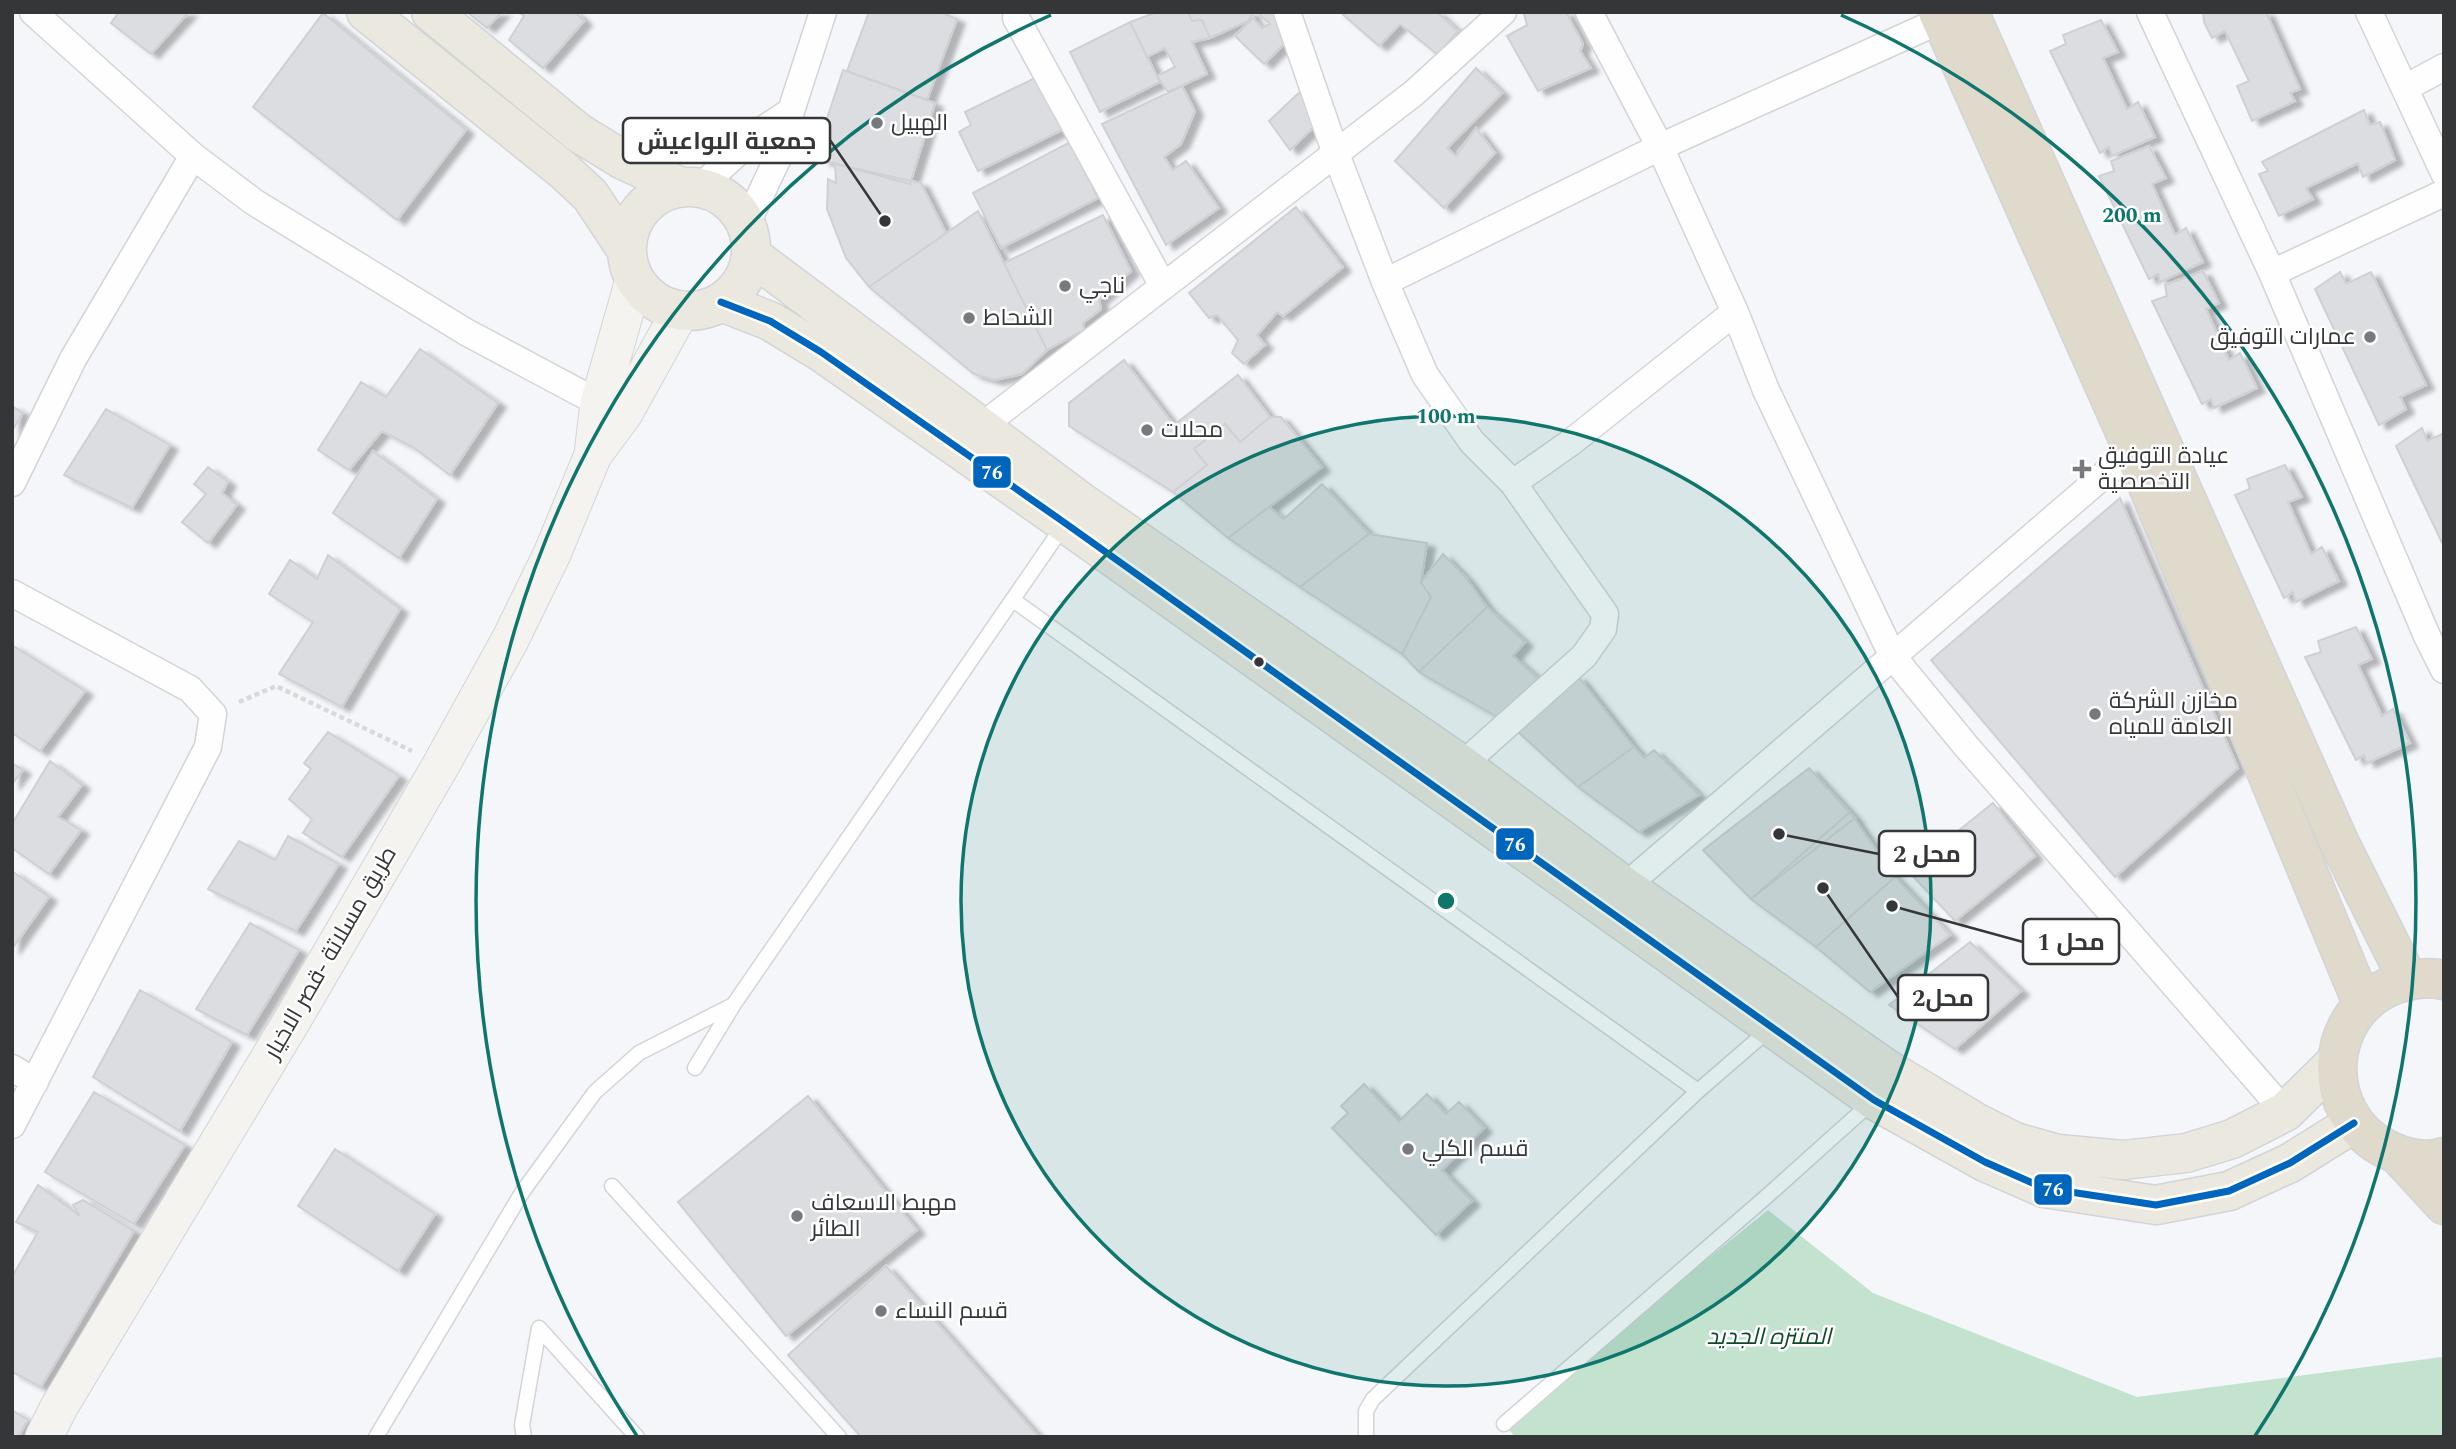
<svg xmlns="http://www.w3.org/2000/svg" width="2456" height="1449" font-family="Spectral,Cairo,serif">
<defs>
<filter id="shadow"><feDropShadow dx="8" dy="4.5" stdDeviation="2" flood-color="#0004"/></filter>
</defs>
<rect width="100%" height="100%" fill="#f5f6fa"/>
<!-- green -->
<path fill="#c3e3cf" d="M1768 1210 1873 1293 2137 1397 2442 1357 2444 1360V1437H1515L1504 1424Z"/>
<!-- building -->
<path fill="#dcdde0" stroke="#cfd0d3" stroke-width="2" filter="url(#shadow)" d="M119 12H189L151 54 111 23Z
M467 12H502L487 28Z
M518 12H575L584 21 543 68 509 40 524 16Z
M869 12H940L957 19 927 100 847 71Z
M1157 12H1188L1192 21 1202 20 1210 38 1192 42 1207 74 1168 92 1157 76 1175 67 1165 48 1147 57 1130 22Z
M1188 12H1254L1248 21 1210 38 1202 20 1192 21Z
M1262 12H1281L1291 37 1264 64 1235 36 1253 18 1262 28 1270 24 1260 15Z
M1340 12H1437L1458 31 1438 55 1400 24 1379 46Z
M1527 12H1566L1583 44 1580 51 1591 68 1538 91 1507 36 1527 25 1524 14Z
M2203 12H2266L2300 89 2290 93 2295 101 2252 121 2237 86 2249 81 2225 31 2212 38 2204 22Z
M323 13 466 130 397 220 253 107Z
M2101 20 2118 52 2103 58 2127 109 2138 102 2155 137 2112 156 2109 147 2100 153 2050 51 2066 44 2063 35Z
M1130 22 1160 82 1100 112 1070 52Z
M1476 68 1502 93 1447 148 1456 156 1476 128 1495 153 1444 208 1395 161Z
M843 70 935 103 910 184 822 160 819 143Z
M1037 77 1062 130 978 171 959 132 971 125 965 112Z
M1182 86 1195 111 1181 144 1164 157 1173 170 1186 161 1219 208 1166 245 1102 124Z
M1302 90 1318 123 1290 150 1269 121Z
M2364 110 2370 125 2380 122 2395 160 2363 177 2358 163 2306 188 2313 199 2279 216 2259 174 2268 171 2262 162Z
M1070 142 1098 198 1001 248 973 193Z
M2149 146 2166 178 2152 184 2175 235 2186 228 2203 262 2160 282 2158 274 2149 279 2099 176 2114 171 2111 161Z
M835 164 921 183 946 233 869 287 846 258 827 209 828 179 836 183Z
M1296 207 1343 267 1283 316 1277 312 1257 335 1265 345 1244 364 1232 353 1238 340 1217 315 1209 318 1189 293Z
M978 211 1047 350 1022 374 995 380 974 374 869 287Z
M1103 215 1131 271 1099 300 1101 309 1083 323 1084 330 1047 350 1004 263Z
M2203 271 2219 303 2206 309 2229 360 2240 353 2257 388 2214 408 2211 399 2202 404 2152 301 2167 296 2165 285Z
M2340 272 2346 284 2371 272 2426 385 2400 397 2406 409 2379 425 2315 289Z
M420 349 498 403 450 475 413 447 382 431 349 470 318 450 361 382 386 397Z
M1124 360 1174 425 1238 375 1270 417 1240 442 1225 424 1194 449 1207 465 1173 492 1069 426V403Z
M12 406 23 413 12 431Z
M106 409 170 445 132 508 64 475Z
M1270 417H1281L1322 467 1228 538 1173 492 1207 465 1194 449 1225 424 1240 442Z
M2422 428 2427 441 2444 433V547L2396 446Z
M373 451 437 499 399 558 333 513Z
M2285 465 2302 497 2288 502 2311 554 2322 547 2339 581 2296 602 2293 592 2284 598 2235 495 2250 489 2247 479Z
M208 467 228 482 222 493 237 505 208 543 182 522 206 494 194 484Z
M1322 484 1369 534 1300 587 1228 538 1269 507 1284 519Z
M2120 498 2238 768 2115 877 1931 660Z
M1369 534 1427 543 1421 582 1431 597 1402 654 1300 587Z
M1443 554 1467 579 1487 607 1419 672 1402 654 1431 597 1421 582Z
M328 555 400 609 342 707 279 674 313 622 269 594 290 560 317 579Z
M1487 607 1525 642 1513 656 1540 680 1499 718 1419 672Z
M2356 627 2372 659 2358 665 2382 716 2393 709 2410 743 2367 763 2364 755 2356 760 2305 657 2321 652 2318 641Z
M12 645 85 691 40 751 12 733Z
M1578 676 1634 747 1578 787 1515 729Z
M328 732 399 776 342 857 303 833 312 819 289 799 311 769 304 763Z
M1634 747 1644 758 1654 750 1699 795 1639 832 1578 787Z
M50 761 82 785 58 817 81 830 49 874 12 848V824Z
M12 763 23 770 12 784Z
M1809 768 1855 818 1751 899 1703 850Z
M1993 803 2035 856 1955 921 1908 871Z
M1850 812 1895 877 1816 947 1751 899Z
M288 836 339 864 296 931 208 889 239 841 275 860Z
M12 871 49 897 12 949Z
M1895 877 1950 935 1870 992 1816 947Z
M250 923 299 950 247 1035 196 1009Z
M1970 942 2021 991 1955 1049 1889 1005Z
M140 990 232 1042 180 1131 93 1077Z
M1364 1084 1399 1121 1427 1094 1446 1114 1459 1102 1484 1128 1442 1170 1472 1201 1436 1235 1332 1128 1348 1113 1341 1106Z
M94 1092 185 1145 134 1224 45 1172Z
M808 1096 917 1230 786 1336 678 1202Z
M335 1149 435 1214 398 1271 298 1206Z
M38 1185 80 1216 73 1205 83 1200 134 1231 41 1387 12 1372V1277L38 1232 16 1222Z
M886 1266 1039 1437H861L788 1355Z
M12 1410 28 1420 18 1437H12Z"/>
<g fill="none" stroke-linecap="round" stroke-linejoin="round">
<defs>
<path id="lane" d="M1013 600 1698 1091
M695 1068 734 1004 1064 525
M612 1186 839 1437
M539 1328 637 1437
M1504 1424 1766 1197 1873 1101
M376 1437 523 1191 595 1092 639 1053 733 1005
M524 1437 522 1425 539 1328
M1366 1437V1411L1373 1399 1698 1091 1772 1027"/>
<path id="street" d="M33 12 193 156 254 202 466 332 599 403
M1287 12 1336 154 1385 282 1425 375 1472 442 1513 483 1570 443 1735 312
M1589 12 1660 147 1735 312 1766 390 1893 657 1966 746 2285 1112
M2150 12 2272 273 2427 636 2444 670
M2369 12 2444 173
M1016 18 1163 286
M2405 88 2444 67
M700 187 761 131 791 111
M746 225 785 143 791 111 823 12
M2272 273 2444 193
M1385 282 1660 147 1957 13
M982 426 1414 93 1503 12
M12 483 73 359 193 156
M12 593 190 689 213 714 208 747 12 1125
M1462 765 1584 656 1603 629 1605 614 1513 483
M1614 896 2133 450
M12 1068 35 1082"/>
<path id="secondary" d="M593 454 599 403 634 280
M44 1437 59 1407 293 1019 441 765 510 640 552 554 593 455 624 413 681 310"/>
<path id="primary" d="M366 12 563 170 590 195 626 249
M431 12 579 133 623 160 681 187
M627 249a62 62 0 1 1 124 0a62 62 0 1 1-124 0Z
M751 255 1081 502 1462 765 1624 886 1887 1069 1977 1123 2015 1142 2058 1154 2123 1160 2186 1153 2232 1139 2285 1112 2337 1061
M721 302 770 321 821 352 1065 523 1874 1100 1985 1162 2044 1188 2156 1205 2229 1191 2290 1163 2354 1123"/>
<path id="highway" d="M1938 12 2133 450 2363 1005
M1969 12 2341 846 2408 980
M2444 980C2428 976 2411 979 2396 984 2322 1011 2317 1114 2386 1149 2403 1158 2426 1163 2444 1157
M2399 1156 2444 1205"/>
</defs>
<!-- lane casing -->
<use href="#lane" stroke="#d3d4d7" stroke-width="17"/>
<!-- street casing -->
<use href="#street" stroke="#d3d4d7" stroke-width="29"/>
<!-- secondary casing -->
<use href="#secondary" stroke="#d3d4d7" stroke-width="39"/>
<!-- primary casing -->
<use href="#primary" stroke="#d2d4d6" stroke-width="41"/>
<!-- highway casing -->
<use href="#highway" stroke="#d2d4d6" stroke-width="41"/>
<!-- path -->
<path stroke="#d9d9da" stroke-width="4.5" stroke-dasharray="5 3.5" stroke-linecap="butt" d="M239 702 276 686 412 751"/>
<!-- lane -->
<use href="#lane" stroke="#fefefe" stroke-width="14"/>
<!-- street -->
<use href="#street" stroke="#fefefe" stroke-width="26"/>
<!-- secondary -->
<use href="#secondary" stroke="#f4f3ef" stroke-width="37"/>
<!-- primary -->
<use href="#primary" stroke="#ebe8e0" stroke-width="38"/>
<!-- highway -->
<use href="#highway" stroke="#dfdacc" stroke-width="38"/>
<defs>
<path id="bus-1" d="M721 302 770 321 821 352 1065 523 1874 1100 1985 1162 2044 1188 2156 1205 2229 1191 2290 1163 2354 1123"/>
</defs>
<!-- bus-1 casing -->
<use href="#bus-1" stroke="#fff" stroke-width="12"/>
<!-- bus-1 -->
<use href="#bus-1" stroke="#0065bd" stroke-width="7"/>
</g>
<!-- distance rings -->
<circle cx="1446" cy="901" r="485" fill="#0f766e" fill-opacity=".12"/>
<g fill="none" stroke="#0f766e" stroke-width="3.5">
<circle cx="1446" cy="901" r="485"/>
<path d="M637 1436A970 970 0 0 1 1051 15M1841 15A970 970 0 0 1 2255 1436"/>
</g>
<!-- markers -->
<g fill="#78797c" stroke="#fff" stroke-width="2.5">
<circle cx="877" cy="123" r="7"/>
<circle cx="1065" cy="286" r="7"/>
<circle cx="969" cy="318" r="7"/>
<circle cx="2370" cy="337" r="7"/>
<circle cx="1147" cy="430" r="7"/>
<path d="M2078.5 458.5h7v7h7v7h-7v7h-7v-7h-7v-7h7z"/>
<circle cx="2095" cy="714" r="7"/>
<circle cx="1408" cy="1149" r="7"/>
<circle cx="797" cy="1216" r="7"/>
<circle cx="881" cy="1311" r="7"/>
</g>
<circle fill="#343638" stroke="#fff" stroke-width="2.5" cx="1259" cy="662" r="6"/>
<g text-anchor="middle" dominant-baseline="central" stroke-width="5" stroke-linejoin="round" paint-order="stroke">
<!-- poi labels -->
<g font-size="23" fill="#343638" stroke="#fff" text-anchor="start">
<text x="891" y="123">الهبيل</text>
<text x="1079" y="286">ناجي</text>
<text x="983" y="318">الشحاط</text>
<text x="2356" y="337" text-anchor="end">عمارات التوفيق</text>
<text x="1161" y="430">محلات</text>
<text x="2098" y="456">عيادة التوفيق<tspan x="2098" dy="26">التخصصية</tspan></text>
<text x="2109" y="701">مخازن الشركة<tspan x="2109" dy="26">العامة للمياه</tspan></text>
<text x="1422" y="1149">قسم الكلي</text>
<text x="811" y="1203">مهبط الاسعاف<tspan x="811" dy="26">الطائر</tspan></text>
<text x="895" y="1311">قسم النساء</text>
</g>
<!-- street labels -->
<g font-size="23" fill="#343638" stroke="#fff">
<text transform="translate(331 953) rotate(-60)">طريق مسلاتة -قصر الاخيار</text>
</g>
<!-- park labels -->
<g font-size="23" font-style="italic" fill="#10492a" stroke="#fff">
<text x="1769" y="1337">المنتزه الجديد</text>
</g>
</g>
<circle cx="1446" cy="901" r="10" fill="#0f766e" stroke="#fff" stroke-width="3.5"/>
<g font-size="21" text-anchor="middle" font-weight="bold" fill="#0f766e" stroke="#fff" stroke-width="5" stroke-linejoin="round" paint-order="stroke">
<text x="2132" y="222">200 m</text>
<text x="1446" y="423">100 m</text>
</g>
<!-- callouts -->
<path fill="none" stroke="#343638" stroke-width="2.5" d="M885 221L830 140M1779 834L1879 854M1892 906L2023 942M1823 888L1898 997"/>
<g fill="#343638" stroke="#fff" stroke-width="2.5">
<circle cx="885" cy="221" r="7"/>
<circle cx="1779" cy="834" r="7"/>
<circle cx="1892" cy="906" r="7"/>
<circle cx="1823" cy="888" r="7"/>
</g>
<g fill="#fff" stroke="#343638" stroke-width="2.5">
<rect x="623" y="118" width="207" height="45" rx="7"/>
<rect x="1879" y="831" width="96" height="45" rx="7"/>
<rect x="2023" y="919" width="96" height="45" rx="7"/>
<rect x="1898" y="975" width="90" height="45" rx="7"/>
</g>
<g font-size="24" text-anchor="middle" font-weight="bold" fill="#343638">
<text x="727" y="149">جمعية البواعيش</text>
<text x="1927" y="862">محل 2</text>
<text x="2071" y="950">محل 1</text>
<text x="1943" y="1006">محل2</text>
</g>
<g stroke="#fff" stroke-width="2.5">
<rect x="972" y="455" width="40" height="34" rx="7" fill="#0065bd"/>
<rect x="1495" y="827" width="40" height="34" rx="7" fill="#0065bd"/>
<rect x="2033" y="1173" width="40" height="33" rx="7" fill="#0065bd"/>
</g>
<g font-size="19" text-anchor="middle" font-weight="bold" fill="#fff">
<text x="992" y="479">76</text>
<text x="1515" y="851">76</text>
<text x="2053" y="1196">76</text>
</g>
<!-- border -->
<rect width="2456" height="1449" fill="none" stroke="#343638" stroke-width="28"/>
</svg>
